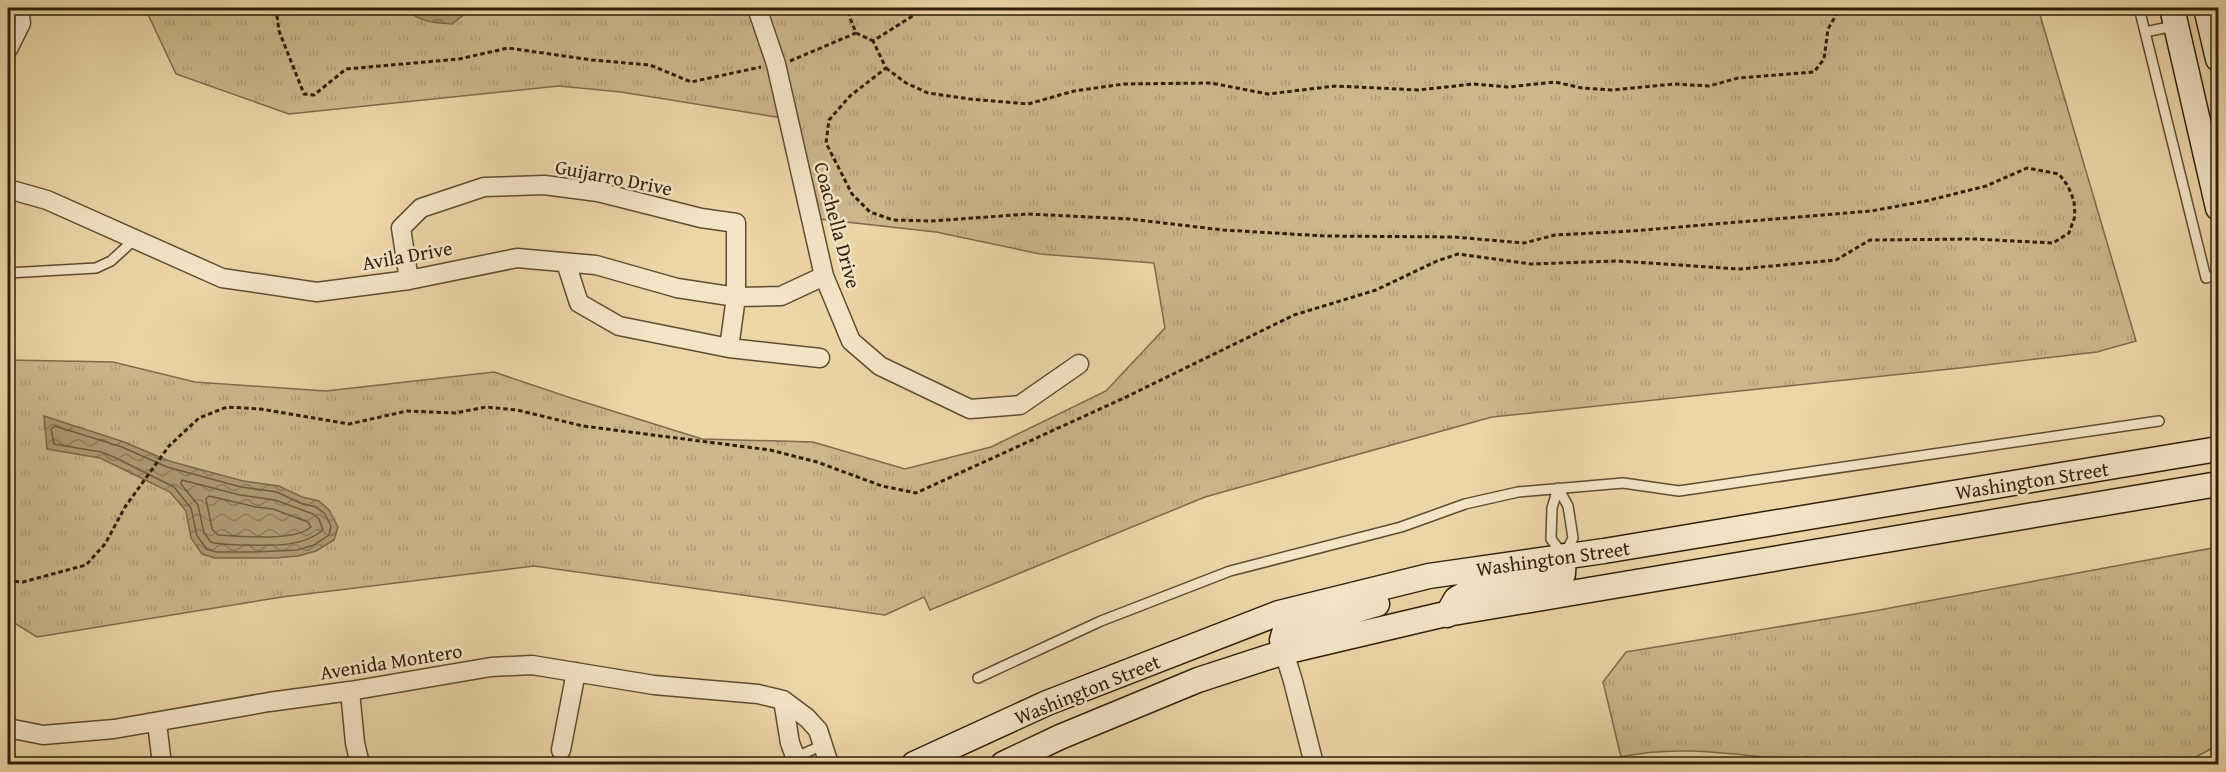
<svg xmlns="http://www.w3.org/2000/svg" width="2226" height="772" font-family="'Gentium Book Plus',serif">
<defs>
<pattern id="grass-tufts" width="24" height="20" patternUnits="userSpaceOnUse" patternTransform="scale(1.5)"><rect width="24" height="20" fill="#ccb68c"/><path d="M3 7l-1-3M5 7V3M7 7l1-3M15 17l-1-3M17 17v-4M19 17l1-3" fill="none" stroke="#b09c77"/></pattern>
<pattern id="water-waves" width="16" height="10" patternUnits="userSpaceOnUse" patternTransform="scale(1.5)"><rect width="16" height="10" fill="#ac9771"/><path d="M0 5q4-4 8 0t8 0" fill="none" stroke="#8c7b5b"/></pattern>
</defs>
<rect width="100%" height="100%" fill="#ecd5a7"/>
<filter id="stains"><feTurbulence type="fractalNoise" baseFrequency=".00333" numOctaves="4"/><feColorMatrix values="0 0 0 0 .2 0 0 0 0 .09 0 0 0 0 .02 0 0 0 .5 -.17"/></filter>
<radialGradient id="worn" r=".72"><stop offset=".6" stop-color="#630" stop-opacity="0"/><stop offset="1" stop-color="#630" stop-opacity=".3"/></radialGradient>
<!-- grass -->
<path fill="url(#grass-tufts)" stroke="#7e6a4a" stroke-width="1.5" d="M145 8H2038L2136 341 2097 352 1960 368 1492 417 1205 497 930 610 924 597 885 615 534 566 282 597 37 637 8 619V360L113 362 195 382 326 391 494 372 571 398 702 439 813 442 905 469 991 447 1106 391 1165 328 1154 263 1040 254 936 232 810 218 789 119 621 92 559 86 289 114 176 74Z
M2218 547V745L2183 764H2113L2099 760 2087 764H1794L1793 760C1736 755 1677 744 1621 757L1603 682 1626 652 1874 611Z"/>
<!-- water -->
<path fill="url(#water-waves)" stroke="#7a6747" stroke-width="1.5" d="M406 8H472L452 24C434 23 418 22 406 8Z
M44 416 124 442 169 461 243 481 279 486 302 497 319 501 329 510 338 527 334 540 316 551 298 556 275 558H215L202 554 191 538 186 511 170 492 100 458 47 449Z"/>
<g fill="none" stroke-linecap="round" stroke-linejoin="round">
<!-- shore -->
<path stroke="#6e5b3d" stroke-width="1.5" d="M55 426 122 447 167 467 241 487 277 492 300 503 316 507 325 514 331 526 329 535 314 545 297 550 254 552H216L207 549 197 536 191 508 174 487 114 457 101 452 54 444 51 429Z
M182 480 240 495 275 500 313 514 319 519 323 530C301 549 267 545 240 545 230 544 220 545 211 542L204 533 198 505 181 484Z
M209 496 256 507 273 509 308 522 311 527C294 542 241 536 218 535L212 529 206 499Z"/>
<defs>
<path id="lane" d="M2139 8 2145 32 2174 26
M2145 32 2206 278 2218 275
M8 273 96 268 111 261 135 239
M1558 488 1568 506 1573 538 1564 556 1551 539 1552 508Z
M978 678 1101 621 1230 571 1401 527 1465 504 1518 492 1623 483 1679 491 2159 421
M796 757 823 745"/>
<path id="street" d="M757 8 776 64 824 276 851 341 880 366 970 409 1020 405 1079 364
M8 49 21 23 19 8
M8 189 47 200 222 278 317 292 409 280 517 258 596 265 677 288 736 297 781 296 824 276
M409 280 401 228 421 208 484 187 544 185 598 192 701 218 736 223V297L729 348 619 326 579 303 566 263
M729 348 820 358
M1284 652 1293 681 1314 764
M350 691 355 743 360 764
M783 700 790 743 798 764
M157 723 162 764
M8 728 43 735 114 729 269 702 350 691 491 667 532 665 654 685 758 694 783 700 807 718 818 730 829 764
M561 750 576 672"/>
<path id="secondary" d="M2172 8 2218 208
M2206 8 2218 59
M1447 615 1456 599 1468 592 1558 579 1563 574 1564 556
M1284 652 1282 640 1284 633 1290 630 1377 604
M914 764 1047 703 1279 613 1429 576 1604 551 2218 449
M1003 764 1060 737 1198 680 1284 652 1441 615 2218 484"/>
</defs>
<!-- lane casing -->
<use href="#lane" stroke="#5f4c30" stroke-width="12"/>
<!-- street casing -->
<use href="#street" stroke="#5f4c30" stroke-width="21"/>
<!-- secondary casing -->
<use href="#secondary" stroke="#301f09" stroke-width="27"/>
<!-- path -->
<path stroke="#301f09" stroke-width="3" stroke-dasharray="4.5 3" stroke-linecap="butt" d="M276 8 279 31 304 94 314 95 346 69 459 59 508 48 592 60 650 65 691 82 761 67
M856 33 873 41
M790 61 856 33 846 8
M886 68 906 83 928 93 970 99 1028 104 1074 91 1124 84 1211 83 1268 94 1336 86 1418 90 1474 84 1508 87 1555 82 1582 88 1613 90 1674 84 1709 86 1738 78 1814 72 1824 59 1828 29 1840 8
M8 579 10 581 23 582 86 565 105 544 125 507 169 446 199 418 227 407 260 409 349 424 407 411 455 413 486 407 517 410 583 426 770 450 817 462 882 486 916 493 1124 398 1294 315 1376 290 1437 261 1458 254 1531 264 1617 261 1740 269 1836 260 1870 240 1975 239 2053 243 2069 233 2075 216 2074 201 2068 186 2059 174 2027 168 1986 186 1926 201 1871 211 1632 231 1555 235 1524 243 1454 237 1325 236 1223 230 1130 219 1028 214 932 221 893 220 870 212 852 194 826 143 829 120 850 96 886 68 873 41 925 8"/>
<!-- lane -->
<use href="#lane" stroke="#f3e4c6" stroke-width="9"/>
<!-- street -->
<use href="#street" stroke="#f3e4c6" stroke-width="18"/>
<!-- secondary -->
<use href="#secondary" stroke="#f3e4c6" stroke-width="24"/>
</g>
<g text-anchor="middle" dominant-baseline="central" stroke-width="5" stroke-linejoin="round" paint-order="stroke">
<!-- street labels -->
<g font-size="20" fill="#301f09" stroke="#f3e4c6">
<text transform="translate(614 177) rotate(11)">Guijarro Drive</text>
<text transform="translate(838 225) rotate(75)">Coachella Drive</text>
<text transform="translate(407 255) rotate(-10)">Avila Drive</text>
<text transform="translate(2032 480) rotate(-9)">Washington Street</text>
<text transform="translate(1553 558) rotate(-8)">Washington Street</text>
<text transform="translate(391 661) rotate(-9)">Avenida Montero</text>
<text transform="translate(1087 689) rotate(-22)">Washington Street</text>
</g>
</g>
<!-- margin -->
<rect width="2226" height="772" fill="none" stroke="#ecd5a7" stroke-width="30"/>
<rect x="9" y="9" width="2208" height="754" fill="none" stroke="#301f09" stroke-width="3"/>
<rect x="15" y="15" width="2196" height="742" fill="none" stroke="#301f09" stroke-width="1.5"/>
<rect width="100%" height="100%" filter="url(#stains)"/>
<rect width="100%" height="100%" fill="url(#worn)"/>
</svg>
